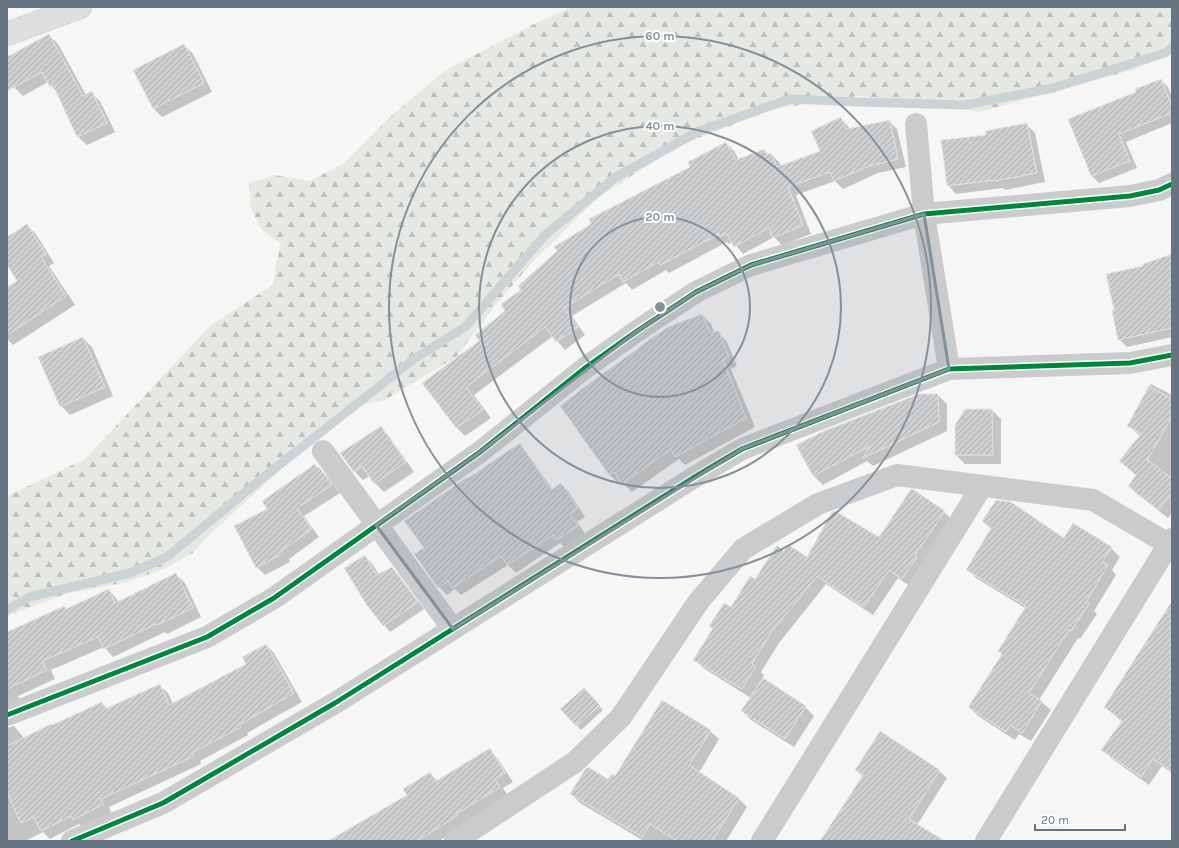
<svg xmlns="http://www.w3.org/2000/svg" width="1179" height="848" font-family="Karla,sans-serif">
<defs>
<pattern id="forest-firs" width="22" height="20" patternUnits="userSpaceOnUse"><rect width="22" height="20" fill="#e6e8e3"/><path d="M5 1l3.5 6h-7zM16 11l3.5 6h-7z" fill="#bec1bd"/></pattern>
<pattern id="building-hatch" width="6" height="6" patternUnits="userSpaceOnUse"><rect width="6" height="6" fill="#cecfd0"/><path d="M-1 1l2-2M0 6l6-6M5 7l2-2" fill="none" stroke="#abadae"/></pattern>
</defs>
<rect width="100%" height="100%" fill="#f6f6f5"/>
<!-- forest -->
<path fill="url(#forest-firs)" d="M573 7H1172V52L1136 69 980 112 928 103 857 96 773 109 674 148 599 197 535 259 498 302 456 357 385 400 350 407 207 537 193 553 166 568 127 582 65 594 7 616V496L85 459 210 326 273 285 276 264 281 244 262 230 251 209 249 183 274 175 310 181 343 164 390 117 446 70 538 22Z"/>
<!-- shadow -->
<path fill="#0003" d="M49 35 58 44 86 95 91 93 100 101 115 132 87 145 78 137 58 94 48 82 23 96 14 87 7 74V58Z
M184 45 193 54 212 92 162 117 153 108Z
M1161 80 1168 87 1172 97V123L1126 142 1137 168 1099 183 1092 176 1069 120 1137 92Z
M841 118 850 129 889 121 897 129 906 167 878 173 843 189 835 181 796 195 811 234 782 245 774 237 743 254 733 242 729 244 727 242 669 273 666 270 632 290 626 283 572 316 585 335 565 350 553 336 474 395 491 418 465 436 457 428 424 383 481 341 692 167 726 143 734 151 739 160 764 150 769 155 771 154 779 162 781 166 821 151Z
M1026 124 1035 133 1045 182 1005 190 1003 188 956 194 948 185 987 135Z
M27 225 36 234 54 263 49 266 75 305 13 345 7 339V288L19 281 7 255V238Z
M1172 255V337L1127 347 1119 339 1145 267Z
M702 315 711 324 715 333 718 332 727 342 737 366 731 369 755 427 685 465 679 459 632 492 621 481 618 483 609 474Z
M83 338 92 347 113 396 70 415 61 406Z
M1151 384 1172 395V513L1168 518 1138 495 1129 486 1137 476 1120 461 1140 436 1128 426Z
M938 395 947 404V431L873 466 867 461 823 485 814 476 798 446Z
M992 410 1001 419V464H965L956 455Z
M380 427 389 436 414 472 384 492 375 483 370 476 363 480 354 471Z
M519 445 527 453 553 490 561 484 569 492 585 517 577 522 586 535 565 548 560 543 516 573 508 565 461 595 455 589 447 595 439 587 425 548 468 479Z
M315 465 327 476 340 493 304 516 319 537 289 559 290 562 265 575 257 567 269 509Z
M944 512 953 520 911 587 898 578 873 615 826 584 779 643 761 672 764 675 762 679 805 707 814 716 794 747 751 720 742 711 751 698 703 668 695 660 713 629 710 626 731 608 783 552 807 558 879 539Z
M983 521 1111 548 1120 557 1112 570 1116 575 1094 611 1097 614 1080 639 1078 638 1039 700 1051 710 1031 741 1019 734 1015 740 978 716 969 707 1003 655 999 651 1025 608 976 578 967 569 991 529Z
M365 557 372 563 379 575 392 568 398 574 424 609 390 632 367 603Z
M176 574 185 583 201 617 167 634 165 632 113 657 104 647 51 670 55 679 18 696 20 701 7 707V633L67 610 109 590 119 602Z
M1172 621V773L1162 766 1149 785 1111 758 1103 750 1122 722 1105 707Z
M266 645 274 653 302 702 247 733 248 735 200 761 201 764 109 807 111 813 82 827 79 824 50 839 43 832 25 841H7V728L14 726 24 738 53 726 102 703 108 709 159 685 168 693 173 704 247 664Z
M584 689 603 710 581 730 562 709Z
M710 731 719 739 699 773 738 798 747 807 726 841H644L580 803 571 794 609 781Z
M880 732 939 771 947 778 917 825 943 841H821L863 777 856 770Z
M490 750 498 759 513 782 503 788 508 796 439 841H339L337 837 360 823 409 795 430 773 438 781Z"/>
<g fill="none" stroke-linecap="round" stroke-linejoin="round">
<!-- stream -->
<path stroke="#ccd3d6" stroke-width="9" d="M7 610 29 597 130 573 167 557 255 484 414 359 465 327 545 235 616 177 699 131 790 99 859 102 965 105 1053 88 1165 53 1172 48"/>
</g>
<!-- building -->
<path fill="url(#building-hatch)" stroke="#e5e5e4" d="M49 34 83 96 92 91 107 123 77 137 53 85 50 87 42 72 7 91V57Z
M184 44 204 83 153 109 133 70Z
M1161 79 1172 106V113L1119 134 1130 161 1091 176 1068 119 1136 92 1135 89Z
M841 117 846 129 890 120 898 159 869 166 834 181 830 172 788 187 803 225 773 238 769 228 734 247 726 233 720 237 719 234 660 265 658 262 623 282 619 274 564 308 578 327 556 342 545 327 466 387 483 410 456 428 422 383 479 341 475 335 505 311 501 304 521 290 518 286 557 251 554 247 591 224 589 219 690 167 688 162 726 142 736 160 764 149 767 155 771 153 777 167 820 151 811 131Z
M1027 123 1037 173 995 181V180L947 186 941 140 986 135 985 131Z
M27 224 46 254 41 257 66 296 7 335V287L17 281 7 265V237Z
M1172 254V328L1118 340 1112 311 1114 310 1106 274 1143 266V264Z
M702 314 710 332 719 331 729 357 723 360 746 418 675 457 671 449 622 484 614 472 609 475 560 406 587 385 640 347V346L668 327Z
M83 337 105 387 60 407 38 357Z
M1149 386 1172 399V416L1147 461 1148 460 1172 479V493L1158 510 1128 486 1136 475 1119 461 1141 434 1127 426Z
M919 394H938L939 422 863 458 870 446 813 476 796 445 824 431Z
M965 409H992L993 455H955V425Z
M381 426 406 462 374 484 362 466 354 472 340 453Z
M520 443 551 490 561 483 578 508 570 514 578 526 556 540 553 535 507 565 501 556 452 588 448 581 438 588 414 554 424 548 404 521 467 477 468 478Z
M315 464 317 468 319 467 332 485 297 508 312 529 281 551 283 553 256 568 234 526 267 509 262 501Z
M911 489 914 490 945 511 915 555 917 557 902 579 889 570 864 607 817 576 770 634 752 664 756 666 742 689 693 660 713 628 709 626 724 603 731 607 750 576 755 579 777 545 783 551 789 545 807 557 832 512 835 511 879 537Z
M996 500 1011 502 1064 538 1073 523 1112 547 1102 562 1108 565 1086 602 1089 604 1071 631 1069 630 1029 693 1042 701 1022 733 1010 725 1006 732 968 707 1002 654 998 651 1026 606 966 570 991 528 982 521Z
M365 555 377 575 392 567 418 602 383 626 366 604 344 568Z
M176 573 193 608 157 625 156 624 104 649 98 637 42 661 47 670 7 689V632L64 606 66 609 109 589 115 603Z
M1172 601V771L1153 759 1141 777 1101 750 1122 721 1104 707Z
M266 644 294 693 239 725 241 727 192 753 194 756 101 799 104 804 73 820 71 816 41 831 34 817 21 823 7 793V746L51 724 52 725 102 702 105 709 160 684 169 705 246 664 242 657Z
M763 678 806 706 785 739 741 711Z
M584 688 600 705 576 726 560 709Z
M662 700 711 730 689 765 739 798 712 841H677L650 824 642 837 570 794 584 771 588 767 608 779 612 774 615 776Z
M880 731 940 770 909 819 945 841H820L863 775 855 770Z
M490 748 505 773 495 779 500 787 456 814 457 816 417 841H328L407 795 403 789 430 772 436 781Z"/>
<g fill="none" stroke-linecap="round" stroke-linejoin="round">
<defs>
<path id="secondary" d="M7 34 80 7"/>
</defs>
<!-- secondary casing -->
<use href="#secondary" stroke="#d2d2d3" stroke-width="24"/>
<!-- minor -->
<path stroke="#cacbcc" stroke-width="22" d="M916 124 924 214 949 369
M323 451 453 629
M7 715 207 637 274 598 480 452 585 368 637 331 696 292 751 265 924 214 1130 196 1159 190 1172 184
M72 841 163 803 335 703 693 478 742 449 949 369 1130 363 1172 355
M455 841 575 762 621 717 699 601 743 549 818 504 897 475 1093 500 1172 546
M762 841 982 486
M986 841 1172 539"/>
<!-- secondary -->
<use href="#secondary" stroke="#dedfe0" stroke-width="22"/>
<defs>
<path id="cycleway" d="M7 715 207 637 274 598 480 452 585 368 637 331 696 292 751 265 924 214 1130 196 1159 190 1172 184
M72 841 163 803 335 703 693 478 742 449 949 369 1130 363 1172 355"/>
</defs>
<!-- cycleway casing -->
<use href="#cycleway" stroke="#fff" stroke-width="8"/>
<!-- cycleway -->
<use href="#cycleway" stroke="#00873e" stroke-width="5"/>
</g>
<!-- marked area -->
<path fill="#85909b" fill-opacity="0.2" stroke="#85909b" stroke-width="3" stroke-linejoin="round" d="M924 214 949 369 742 449 453 629 376 525 480 452 637 331 696 292 751 265Z"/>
<!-- distance rings -->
<g fill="none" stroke="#85909b" stroke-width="2">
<circle cx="660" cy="307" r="90"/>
<circle cx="660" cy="307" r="181"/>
<circle cx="660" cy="307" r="271"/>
</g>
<circle cx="660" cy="307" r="6" fill="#85909b" stroke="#fff" stroke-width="2"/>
<g font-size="12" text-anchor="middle" font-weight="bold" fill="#85909b" stroke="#fff" stroke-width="4" stroke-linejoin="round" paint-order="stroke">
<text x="660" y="40">60 m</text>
<text x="660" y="130">40 m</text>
<text x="660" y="221">20 m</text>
</g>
<!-- border -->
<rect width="1179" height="848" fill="none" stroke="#677583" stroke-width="16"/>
<!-- scale -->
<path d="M1035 824v6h90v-6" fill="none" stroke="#677583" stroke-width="2"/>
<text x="1041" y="824" font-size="12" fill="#677583" stroke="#ffffff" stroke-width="3" paint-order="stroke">20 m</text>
</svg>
